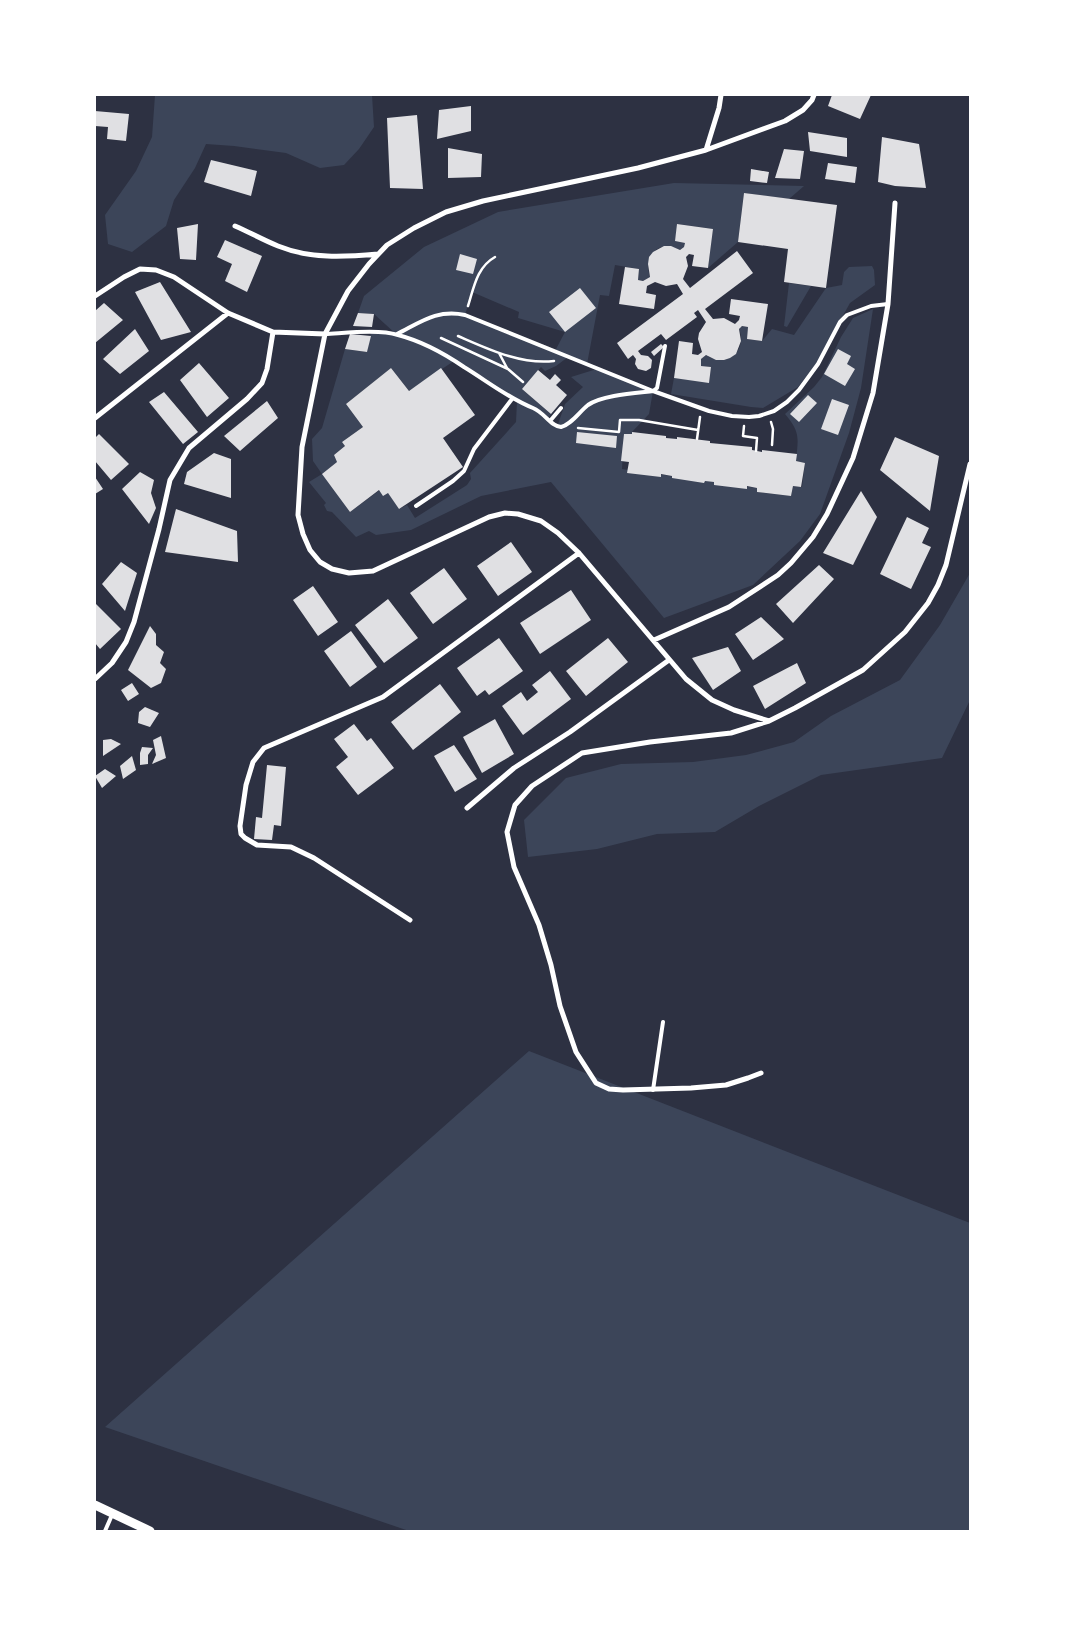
<svg xmlns="http://www.w3.org/2000/svg" width="1065" height="1626" font-family="'Asap Condensed',sans-serif">
<rect width="100%" height="100%" fill="#2d3142"/>
<!-- green -->
<path fill="#3c4559" fill-rule="evenodd" d="M155 95H372L374 127 359 149 344 165 320 168 286 153 234 146 206 144 195 168 174 200 166 226 132 252 108 244 105 215 136 171 152 137Z
M674 183 804 186 789 199 744 193 738 242 708 268 713 229 678 224 675 241 685 243 684 247 680 250C659 238 643 256 650 277L643 281 638 280 639 269 615 265 609 296 600 295 587 364 568 357 556 366 545 371 541 367 522 389 551 414 548 419 557 427 565 404 583 387 571 377 600 368 653 391 649 414 632 432V434H624L622 469 757 488V492L791 496 793 486 802 487 805 463 796 461C798 438 801 433 785 414L814 387 822 377 841 337 853 318 873 309 861 388 849 433 820 514 800 541 753 585 664 618 551 482 481 496 411 530 376 535 369 531 356 537 332 512 327 511 324 505 326 503 309 482 322 474 313 461 312 439 322 428 345 349 367 352 371 332 396 334 374 314 358 313 364 296 424 247 498 212ZM472 292 519 312 518 318 565 332 555 351 465 315ZM454 361 517 401 516 422 470 473 471 479 467 485 415 518 407 505 399 509 384 487 350 512 323 474 337 462 334 455 345 446 342 442 363 427 346 404 391 368 409 391Z
M872 266 874 270 875 285 850 303 816 364 798 387 763 408 751 407 671 394 674 378 709 382 711 367 701 366V359L706 355C726 369 748 351 739 329L742 326 748 327 747 339 762 341 772 329 794 335 826 288 842 285 844 272 849 267Z
M789 283 811 286 787 327 784 326Z
M970 573V700L942 758 821 775 759 806 715 832 657 834 597 849 528 857 524 820 566 778 621 764 693 762 746 755 794 742 831 716 900 680 940 625Z
M529 1051 970 1223V1531H409L105 1427Z"/>
<!-- building -->
<path fill="#e0e0e3" d="M832 95H871L860 119 828 106Z
M471 106V131L437 139 439 110Z
M95 111 129 114 126 141 107 139 108 127 95 126Z
M417 115 423 189 390 188 387 118Z
M808 132 847 138V157L810 151Z
M882 137 919 144 926 188 895 186 878 182Z
M448 148 482 154 481 177 448 178Z
M784 149 804 151 800 179 775 178Z
M211 160 257 171 251 196 204 182Z
M828 163 857 167 855 183 825 179Z
M751 169 769 172 767 183 750 181Z
M744 193 837 205 826 288 784 282 788 249 738 242Z
M198 224 196 260 180 259 177 228Z
M677 224 713 229 708 268 692 266 694 255 689 254 686 257 688 266 683 279 690 288 737 251 753 273 705 309 713 319 724 318 735 324 739 320 740 316 729 314 731 299 768 304 762 341 747 339 748 327 742 326 739 329 741 341 736 354 730 358 724 360H716L706 355 701 359V366L711 367 709 383 674 378 679 341 693 343 692 354 698 355 702 352 698 339 699 333 706 322 698 310 694 313 697 317 666 340 661 334 638 351 641 355 648 356 652 360 651 368 646 371 638 369 635 364 636 359 633 355 628 359 617 343 683 294 677 284 666 286 655 282 647 286 646 293 656 295 654 309 619 304 625 267 639 269 638 280 643 281 650 277 648 264 649 257 653 252 664 246H671L680 250 684 247 685 243 675 241Z
M225 240 262 256 247 292 225 281 232 264 217 257Z
M460 254 477 259 473 274 456 270Z
M160 282 191 332 161 340 135 292Z
M580 288 596 308 565 332 549 312Z
M104 303 123 320 95 343V311Z
M358 313 374 314 372 327 353 326Z
M135 329 149 351 120 374 103 359Z
M350 334 371 336 367 352 345 349Z
M661 344 664 347 654 356 651 352Z
M838 349 851 356 847 364 855 369 845 386 824 374Z
M199 363 229 398 207 417 180 380Z
M391 368 409 391 441 368 475 415 443 438 463 467 399 509 388 493 383 496 379 490 350 512 322 474 337 462 334 455 345 446 342 442 363 427 346 404Z
M538 370 550 380 555 374 561 380 556 385 567 395 551 414 522 389Z
M164 392 198 432 183 444 149 402Z
M808 395 817 403 799 422 790 414Z
M832 399 849 405 838 435 821 429Z
M267 401 278 418 240 451 224 436Z
M577 432 617 436 616 448 576 443Z
M632 432 666 436V438L677 439V437L710 441V443L752 447V450L762 452V450L797 454 796 461 805 463 801 487 793 486 791 496 757 492V488L747 486V489L714 485V482L705 481 704 483 672 478V476L661 474V477L627 473 629 462 621 461 624 434H632Z
M99 434 129 464 111 480 95 461V438Z
M895 437 939 456 930 511 880 470Z
M214 453 231 459V498L184 484 187 472Z
M140 472 154 480 151 493 156 508 149 524 122 489Z
M95 477 103 489 95 494Z
M861 491 877 517 853 565 823 553Z
M176 509 237 531 238 562 165 552Z
M907 517 929 528 922 543 931 547 911 589 880 574Z
M511 542 532 572 498 596 477 566Z
M121 562 137 573 125 611 102 584Z
M819 565 834 579 793 623 776 604Z
M444 568 467 599 433 624 410 593Z
M313 586 338 622 318 636 293 600Z
M571 590 591 620 540 654 520 623Z
M388 599 418 638 384 663 355 625Z
M95 603 121 629 100 649 95 643Z
M761 617 784 639 753 660 735 634Z
M150 626 156 634V645L164 652 160 663 166 669 161 683 151 688 128 670Z
M351 631 377 667 350 687 324 651Z
M499 638 523 671 489 695 485 690 477 696 457 668Z
M608 638 628 662 586 696 566 671Z
M728 647 741 671 713 690 692 658Z
M797 663 806 683 765 709 753 686Z
M550 671 571 699 523 735 502 706 521 692 527 701 538 692 532 685Z
M132 683 139 694 128 701 121 690Z
M440 684 461 712 413 750 391 722Z
M145 707 159 713 150 727 138 723 139 712Z
M495 719 514 754 482 773 463 737Z
M354 724 367 741 371 738 394 768 358 795 336 767 348 757 334 739Z
M161 736 166 758 152 764 156 755 153 740Z
M111 739 121 744 103 756V740Z
M454 745 477 779 455 792 434 756Z
M142 747 153 748 148 755V764L140 765V753Z
M132 756 136 770 123 779 120 766Z
M267 765 286 767 281 826 274 825 272 840 254 839 256 817 262 818Z
M105 769 116 776 102 788 95 776Z"/>
<g fill="none" stroke-linecap="round" stroke-linejoin="round">
<!-- path -->
<path stroke="#fff" stroke-width="2.5" d="M468 306C474 287 477 267 495 257
M458 336C488 349 521 365 554 361
M441 338 508 369 523 382
M499 353 507 368
M771 422 773 429 772 445
M744 426 743 436 757 438 756 451
M578 428 619 432 620 420H639L698 430
M697 439 700 417"/>
<!-- service -->
<path stroke="#fff" stroke-width="4" d="M325 334C346 333 379 329 398 335 421 341 445 354 464 367 487 381 508 398 533 408 545 413 550 426 561 427 572 424 579 412 588 405 602 395 636 393 653 391L657 388 665 346
M397 334C421 322 437 309 465 315L653 391 709 411 732 416 749 417 759 416 774 411 787 402 799 390 818 364 840 322 847 315 871 306 888 304
M550 421 561 408
M416 506 453 481 464 471 474 449 512 399
M653 1090 663 1022
M105 1531 112 1515"/>
<!-- minor -->
<path stroke="#fff" stroke-width="5" d="M706 150 719 108 721 95
M235 226C249 232 263 240 278 246 310 259 344 257 378 254
M95 296 124 277 140 269 156 270 174 277 228 313 273 332 325 334
M95 418 228 313
M654 640 729 607 778 575 791 563 813 537 827 514 853 458 873 393 888 304 895 203
M95 679 112 663 126 642 134 622 159 529 170 480 189 448 247 399 262 383 267 369 273 332
M769 721 734 710 712 700 686 679 579 553 558 533 541 521 518 514 505 513 489 517 373 571 349 573 332 569 320 562 310 550 303 534 298 515 302 447 325 334 348 291 369 264 387 245 414 228 446 212 483 201 638 168 706 150 785 121 803 110 812 100 814 95
M467 808 514 768 570 732 669 660
M410 920 314 858 291 847 257 845 245 838 241 834 240 826 246 785 253 762 264 748 383 697 579 553
M761 1073 748 1078 726 1085 691 1088 623 1090 609 1089 596 1083 576 1052 560 1006 551 965 539 925 514 867 507 832 515 805 532 786 582 753 650 742 731 733 769 721 795 708 863 670 905 632 928 603 938 585 946 565 970 464"/>
<!-- tertiary -->
<path stroke="#fff" stroke-width="9" d="M95 1505 150 1531"/>
</g>
<!-- border -->
<rect width="1065" height="1626" fill="none" stroke="#ffffff" stroke-width="192"/>
</svg>
